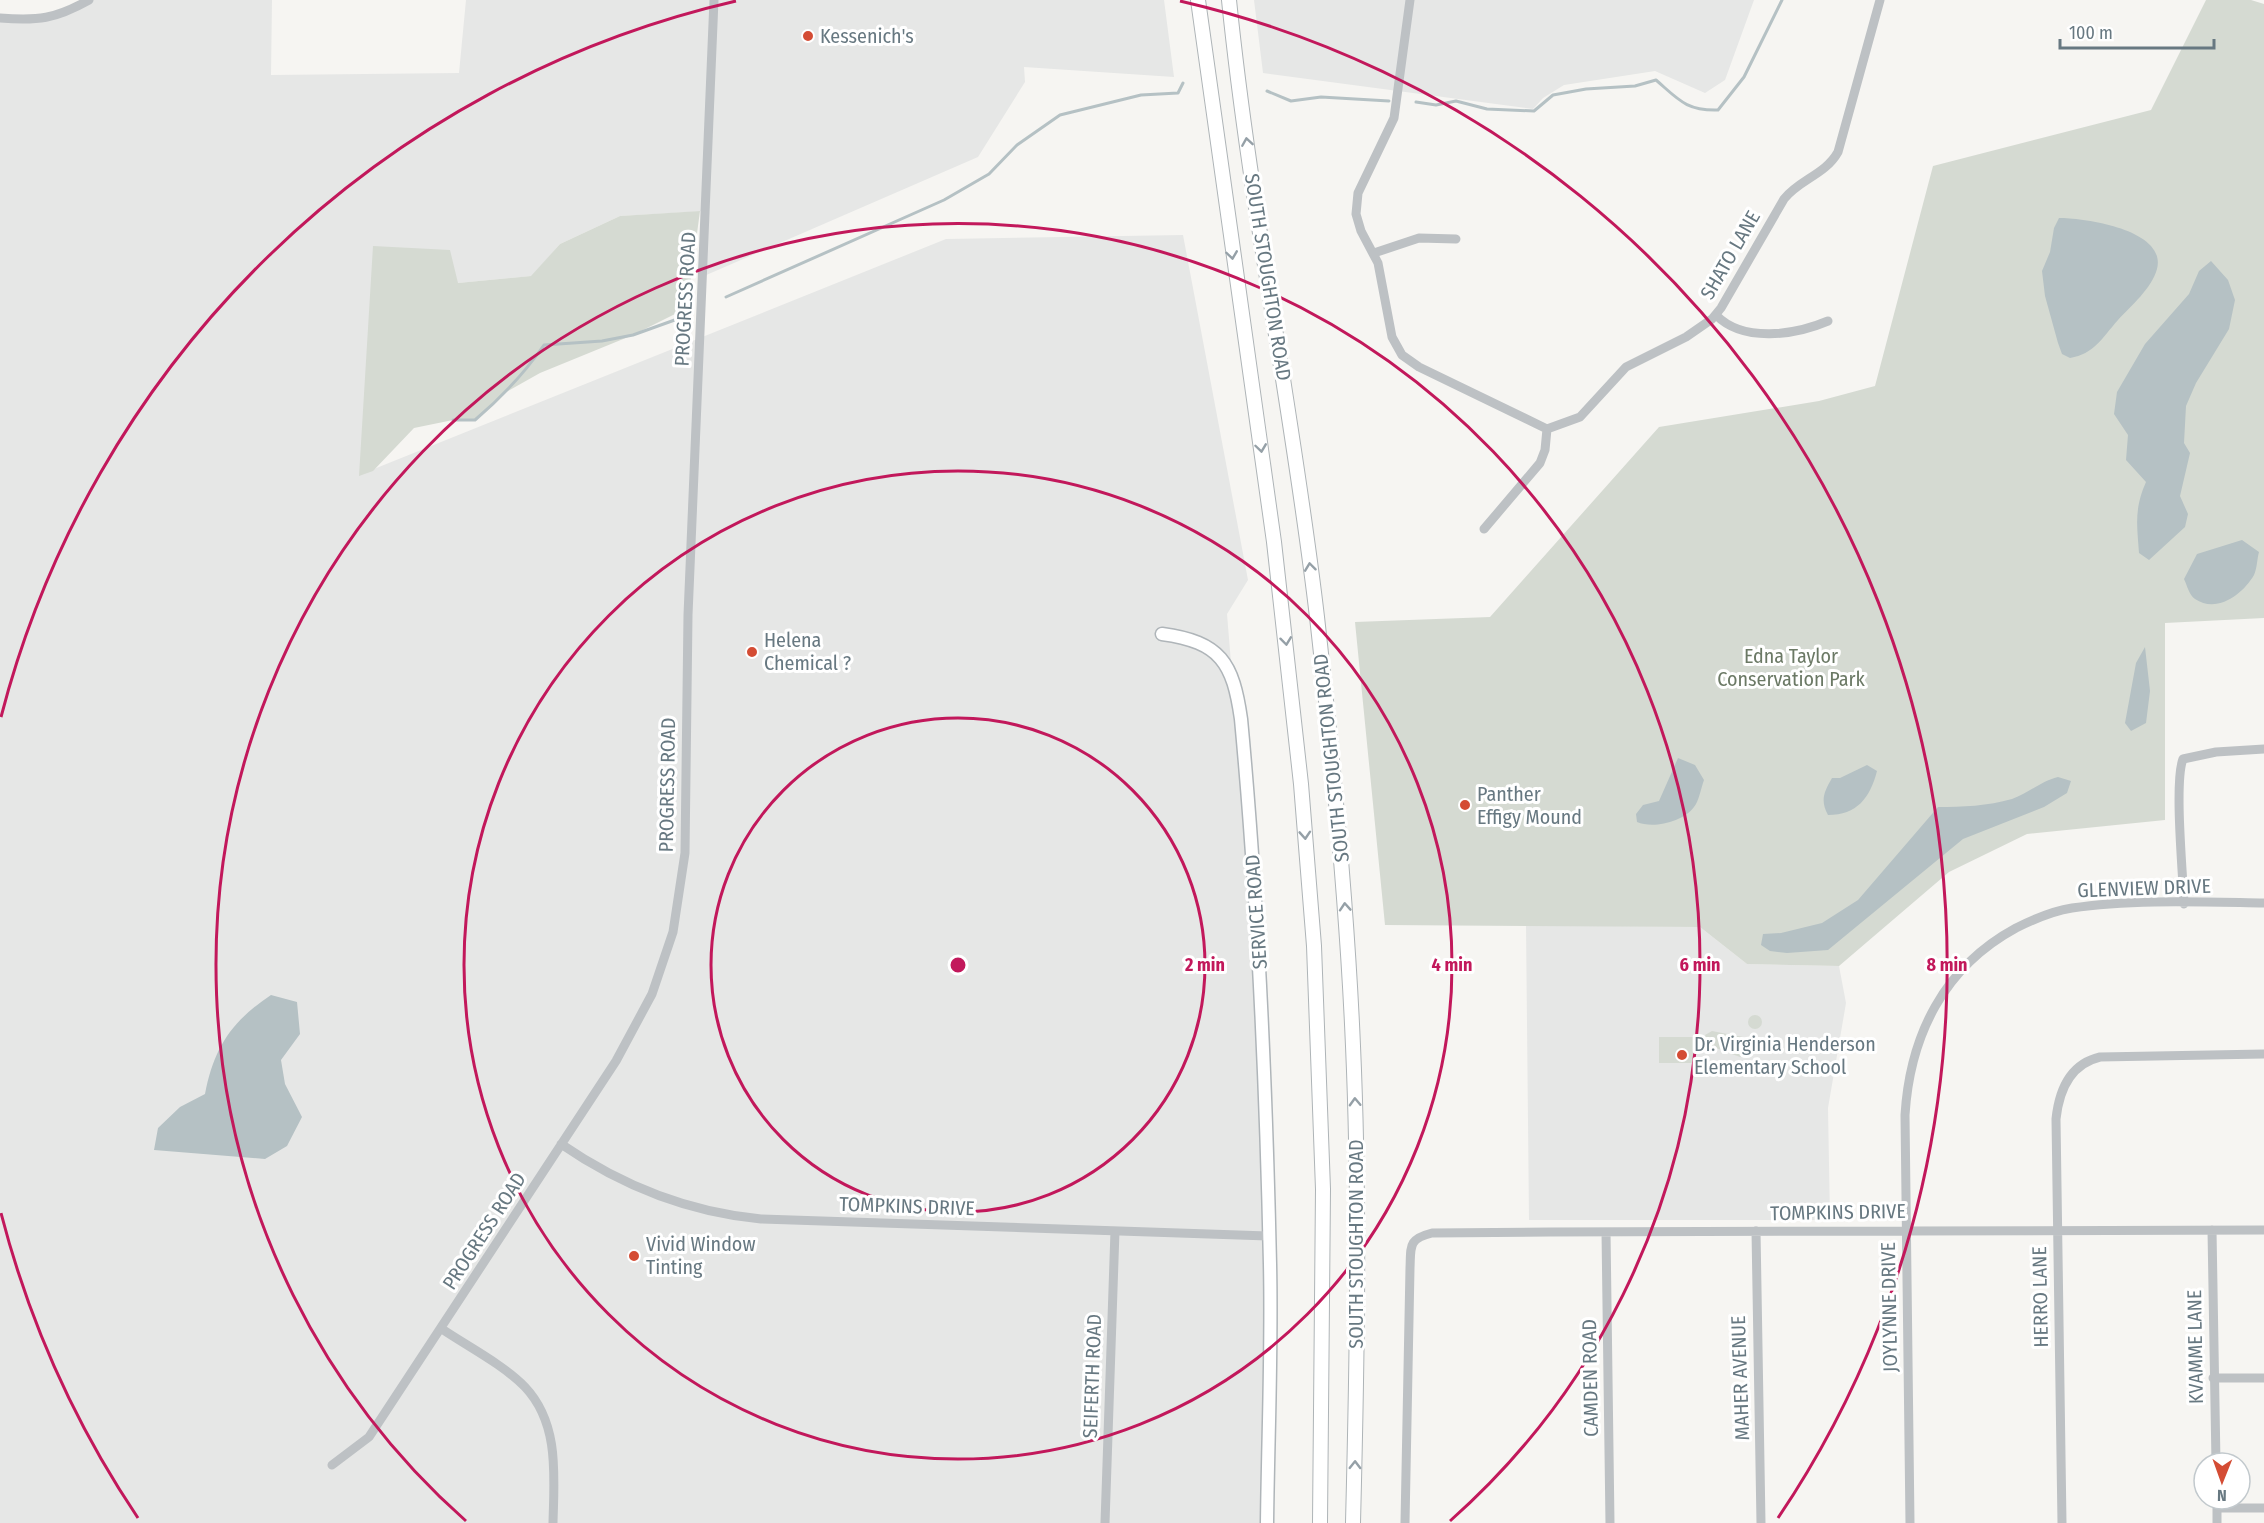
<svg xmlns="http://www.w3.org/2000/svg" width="2264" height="1523" font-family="'Fira Sans Condensed',sans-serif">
<rect width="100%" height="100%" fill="#f6f5f2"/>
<!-- built -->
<path fill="#e6e7e6" d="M89 0H272L271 75 459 73 466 0H1164L1174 77 1024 67 1025 82 978 157 704 276 706 211 620 216 560 244 532 276 458 283 359 475 946 239 1183 235 1248 580 1227 614 1266 1089 1267 1523H0V18L35 21Z
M1254 0H1754L1725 80 1705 93 1655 71 1564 85 1543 98 1533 109 1263 73Z
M1526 925 1700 927 1747 964 1839 966 1846 1003 1828 1108 1830 1220H1529Z"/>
<!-- green -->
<path fill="#d5dad2" d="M2206 0H2251L2264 4V618L2165 623V820L2027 834 1949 872 1839 966 1747 964 1700 927 1385 925 1355 622 1490 617 1659 427 1819 401 1875 386 1933 166 2151 110Z
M700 211 687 308 633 335 540 373 506 392 475 420H453L414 428 373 471 359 476 373 246 450 250 458 283 531 276 560 244 620 216Z
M1748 1022a7 7 0 1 1 14 0a7 7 0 1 1-14 0Z
M1712 1031 1743 1037 1753 1050 1740 1057 1708 1045 1705 1035Z
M1659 1037H1693L1694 1063H1659Z"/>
<!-- water -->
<path fill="#b5c1c4" d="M2059 218C2086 218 2167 230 2157 269 2152 288 2131 306 2118 320 2102 338 2094 354 2070 358L2062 354 2058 343 2045 296 2042 271 2050 252 2054 228Z
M2211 261 2228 280 2235 300 2229 329 2196 383 2186 406 2184 443 2190 453 2180 496 2188 514 2185 527 2149 560 2139 553C2137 525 2134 509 2146 482L2126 460 2128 435 2114 414 2117 392 2145 344 2189 294 2199 271Z
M2242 540 2259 552C2257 559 2257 569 2254 575 2243 594 2217 614 2195 599 2189 595 2187 585 2184 579L2197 554Z
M2145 647 2150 691 2146 723 2131 731 2125 723 2136 663Z
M1678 758 1695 765 1704 780C1701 788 1699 801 1694 807 1683 822 1653 829 1637 822L1636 814 1643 805 1659 801Z
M1867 765 1877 771C1870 798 1857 815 1828 815 1820 800 1824 792 1832 778H1840Z
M2058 777 2071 781 2067 793 2044 807 1963 839 1828 950 1787 953 1770 951 1761 945 1763 934 1781 933 1822 923 1858 900 1938 807C1962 807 1988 806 2012 799 2029 793 2041 781 2058 777Z
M271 995 297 1002 300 1034 281 1060 285 1084 302 1117 287 1146 265 1159 154 1150 158 1128 180 1107 205 1094C214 1047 232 1021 271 995Z"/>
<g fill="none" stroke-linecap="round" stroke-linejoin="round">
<!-- stream -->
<path stroke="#b5c1c4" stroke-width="3" d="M1267 91 1291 101 1321 97 1389 101
M1416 102 1436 105 1456 101 1487 109 1534 111 1553 95 1586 89 1635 86 1656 80C1678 99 1686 111 1718 110L1744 77 1782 0
M726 297 944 200 989 174 1017 145 1060 115 1141 95 1178 93 1183 83
M453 420H475C502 397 524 374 544 345L602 341 633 335 683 317"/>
<defs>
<path id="secondary" d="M1162 634C1221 642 1233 663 1241 719 1258 900 1266 1082 1270 1264 1272 1350 1268 1437 1267 1523"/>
<path id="primary" d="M1198 0 1274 542 1301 784 1314 946 1323 1189 1320 1523
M1229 0C1250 207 1293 411 1317 617 1333 760 1347 903 1353 1046 1360 1205 1357 1364 1353 1523"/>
</defs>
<!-- secondary casing -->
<use href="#secondary" stroke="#afb5b9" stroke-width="15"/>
<!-- primary casing -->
<use href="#primary" stroke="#aeb4b7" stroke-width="16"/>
<!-- street -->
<path stroke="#bdc1c4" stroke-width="9" d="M1410 0 1394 118 1358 193 1356 214 1361 231 1378 263 1392 337 1402 355 1419 367 1547 429 1580 417 1626 367 1686 337 1712 319 1721 308 1784 199C1800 179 1825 175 1838 152L1880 0
M0 18C38 21 55 19 89 0
M1374 253 1419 238 1456 239
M1716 315C1743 343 1795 335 1828 321
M1484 529 1540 463 1545 450 1547 429
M2184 904C2183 874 2174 782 2183 759L2216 752 2264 749
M561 1144C622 1186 687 1212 761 1219L1268 1236
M2212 1230 2216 1463
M1756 1231 1761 1523
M1606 1232 1610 1523
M442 1329C467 1346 504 1365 525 1387 560 1424 554 1477 553 1523
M2213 1378H2264
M332 1465 369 1437 616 1061 652 994 673 932 685 853 688 615 714 0
M2217 1499V1523
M2217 1508H2264
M1105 1523 1115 1231
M1405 1523 1410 1268C1411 1246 1408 1239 1432 1233L1550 1232 2264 1230
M1910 1523 1905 1115C1910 1035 1944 967 2016 928 2034 919 2052 911 2072 908 2131 899 2204 902 2264 903
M2062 1523 2056 1119C2059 1091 2070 1064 2100 1057L2264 1054"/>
<!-- secondary -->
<use href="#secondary" stroke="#fff" stroke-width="12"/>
<!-- primary -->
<use href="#primary" stroke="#fff" stroke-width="14"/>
</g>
<!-- one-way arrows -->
<defs><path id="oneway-chevron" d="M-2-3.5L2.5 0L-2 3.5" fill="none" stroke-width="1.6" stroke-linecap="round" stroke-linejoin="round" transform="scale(1.5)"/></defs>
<g stroke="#95a0a7">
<use href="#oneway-chevron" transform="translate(1247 142) rotate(-99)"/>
<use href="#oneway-chevron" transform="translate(1232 255) rotate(82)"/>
<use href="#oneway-chevron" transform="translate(1261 448) rotate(82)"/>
<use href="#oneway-chevron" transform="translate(1310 567) rotate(-97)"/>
<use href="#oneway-chevron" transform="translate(1286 641) rotate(83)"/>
<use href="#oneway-chevron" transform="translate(1305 835) rotate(86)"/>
<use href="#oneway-chevron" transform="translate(1345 907) rotate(-94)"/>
<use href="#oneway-chevron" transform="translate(1355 1102) rotate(-92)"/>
<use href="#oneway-chevron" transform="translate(1355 1465) rotate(-89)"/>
</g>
<!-- distance rings -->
<g fill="none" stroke="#c2185b" stroke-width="3">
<circle cx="958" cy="965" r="247"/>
<circle cx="958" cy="965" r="494"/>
<path d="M466 1521A742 742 0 1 1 1450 1521"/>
<path d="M138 1518A989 989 0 0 1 1 1213M1 717A989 989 0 0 1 736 1M1180 1A989 989 0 0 1 1778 1518"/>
</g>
<!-- markers -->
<g fill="#d44c34" stroke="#fff" stroke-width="2">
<circle cx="808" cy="36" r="6"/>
<circle cx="752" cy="652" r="6"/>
<circle cx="1465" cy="805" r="6"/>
<circle cx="1682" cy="1055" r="6"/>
<circle cx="634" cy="1256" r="6"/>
</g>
<g text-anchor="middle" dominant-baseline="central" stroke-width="6" stroke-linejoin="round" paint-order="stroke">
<!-- poi labels -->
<g font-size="20" fill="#677881" stroke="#fff" text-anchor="start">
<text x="820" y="36">Kessenich's</text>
<text x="764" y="640">Helena<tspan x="764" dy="23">Chemical ?</tspan></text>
<text x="1477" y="794">Panther<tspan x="1477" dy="23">Effigy Mound</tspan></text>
<text x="1694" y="1044">Dr. Virginia Henderson<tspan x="1694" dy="23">Elementary School</tspan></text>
<text x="646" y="1244">Vivid Window<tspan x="646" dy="23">Tinting</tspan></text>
</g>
<!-- street labels -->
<g font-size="20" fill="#677881" stroke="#fff">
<text transform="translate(1730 255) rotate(-60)">SHATO LANE</text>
<text transform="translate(1268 277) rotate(81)">SOUTH STOUGHTON ROAD</text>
<text transform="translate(685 299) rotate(-87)">PROGRESS ROAD</text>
<text transform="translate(1331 758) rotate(-96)">SOUTH STOUGHTON ROAD</text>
<text transform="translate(667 785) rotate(-89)">PROGRESS ROAD</text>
<text transform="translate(2144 888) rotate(-2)">GLENVIEW DRIVE</text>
<text transform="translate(1256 912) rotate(-94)">SERVICE ROAD</text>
<text transform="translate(907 1206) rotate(2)">TOMPKINS DRIVE</text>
<text transform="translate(1838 1212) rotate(-1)">TOMPKINS DRIVE</text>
<text transform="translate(484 1231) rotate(-57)">PROGRESS ROAD</text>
<text transform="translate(1356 1244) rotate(-90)">SOUTH STOUGHTON ROAD</text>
<text transform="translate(2040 1297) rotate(-91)">HERRO LANE</text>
<text transform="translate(1889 1307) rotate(-91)">JOYLYNNE DRIVE</text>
<text transform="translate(2195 1347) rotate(-91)">KVAMME LANE</text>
<text transform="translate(1092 1376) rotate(-88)">SEIFERTH ROAD</text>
<text transform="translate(1590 1378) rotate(-91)">CAMDEN ROAD</text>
<text transform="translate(1740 1378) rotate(-92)">MAHER AVENUE</text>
</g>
<!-- park labels -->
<g font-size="20" fill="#6b7965" stroke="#fff">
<text x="1791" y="656">Edna Taylor<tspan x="1791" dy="23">Conservation Park</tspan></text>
</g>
</g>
<circle cx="958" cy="965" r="9" fill="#c2185b" stroke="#fff" stroke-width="3"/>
<g font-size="18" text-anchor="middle" font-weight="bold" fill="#c2185b" stroke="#fff" stroke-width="6" stroke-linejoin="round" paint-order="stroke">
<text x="1205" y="971">2 min</text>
<text x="1452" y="971">4 min</text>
<text x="1700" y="971">6 min</text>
<text x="1947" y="971">8 min</text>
</g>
<!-- north arrow -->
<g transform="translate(2222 1481) rotate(181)"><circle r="28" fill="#ffffff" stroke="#c2c9cd" stroke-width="1.5"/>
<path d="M0-4.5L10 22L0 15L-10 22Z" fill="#d44c34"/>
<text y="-9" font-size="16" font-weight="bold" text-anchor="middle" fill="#677881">N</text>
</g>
<!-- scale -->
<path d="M2060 39v9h154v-9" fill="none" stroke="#677881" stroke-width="3"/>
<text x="2069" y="39" font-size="18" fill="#677881" stroke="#ffffff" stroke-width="4.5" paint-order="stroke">100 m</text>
</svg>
